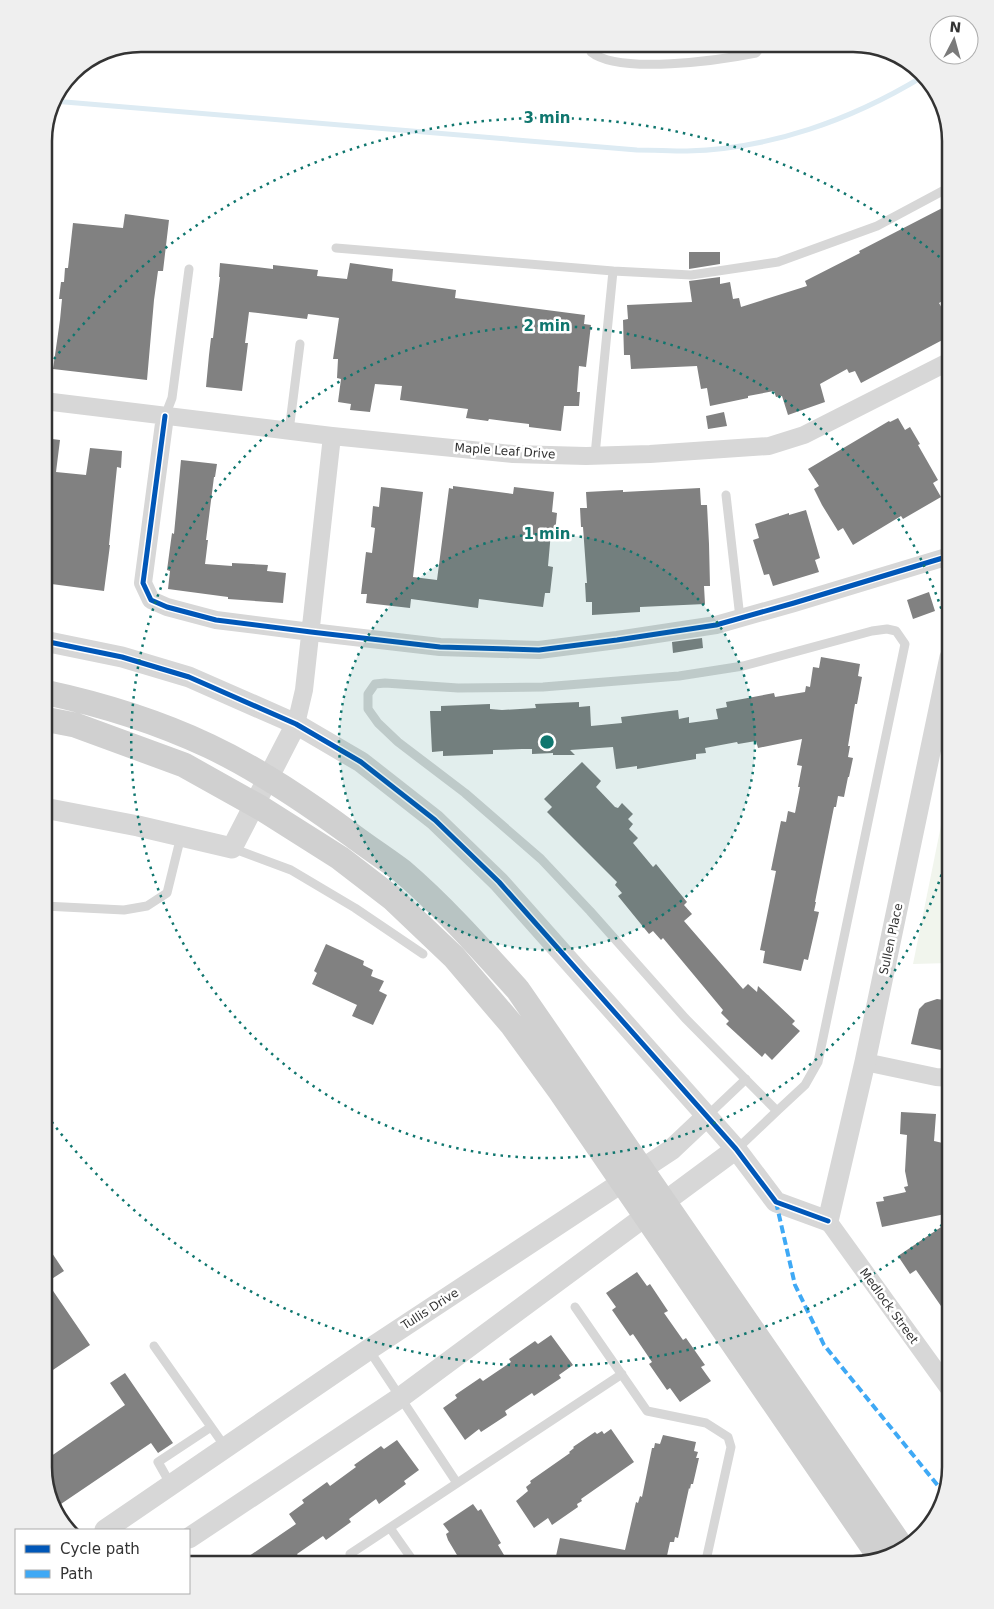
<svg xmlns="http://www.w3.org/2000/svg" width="994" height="1609" font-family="'DejaVu Sans',sans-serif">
<rect width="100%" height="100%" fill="#fff"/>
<!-- green -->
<path fill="#f1f5ed" d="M950 781V963L913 964Z"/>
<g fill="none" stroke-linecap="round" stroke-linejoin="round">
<!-- stream -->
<path stroke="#ddebf3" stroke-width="5" d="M53 101 637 150C654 150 670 151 687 151 770 149 851 120 922 77"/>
</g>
<!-- building -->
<path fill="#818181" d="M950 204V297L939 303 946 315 941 317 950 336 861 383 855 371 849 373 847 369 820 384 825 402 788 415 782 396 776 397 774 391 748 396V398L710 406 707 388 701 389 697 366 631 369 630 355H624L623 320 628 319 627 305 692 302 689 281 720 277V284L730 282 733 299 739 298 741 307 807 286 805 281 860 253 859 251Z
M125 214 169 220 163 271H158L154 300 147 380 53 369 60 320 62 299H59L61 282H64L65 268H68L73 223 123 228Z
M689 252H720V264L689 269Z
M220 263 273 269V265L318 270 317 276 347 279 350 263 393 269 392 281 456 290 455 298 585 315 584 324 591 325 586 367 579 366 577 392H580L579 406H564L561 431 529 427V424L489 419 488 421 466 418 468 409 400 400 402 386 375 384 370 412 350 410 351 404 338 402 341 379 337 378 338 359H333L339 318 308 314 307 319 249 312 245 343H248L242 391 206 387 209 355 211 338H213L220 277H219Z
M724 412 727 426 708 429 706 416Z
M898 418 905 430 910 427 920 444 918 445 938 480 933 483 941 497 903 519 901 516 853 545 843 528 838 531 822 505 814 489 819 486 808 469 889 421 890 422Z
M44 438 60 440 56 472 86 475 90 448 122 451 121 468 117 467 109 545H110L104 591 44 583Z
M181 460 217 464 215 477H214L206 540H208L205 564 232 566V563L268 565 267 571 286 573 283 603 228 599V597L168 589 170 571 167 570 172 533 174 534Z
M453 486 513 494 514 487 554 492 552 512 557 513 555 533 551 532 548 566 553 567 550 593H545L543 607 479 599 478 608 411 599 410 608 366 603 367 594H361L366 552 372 553 375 528 371 527 373 506 379 507 381 487 423 492 413 577 437 580 449 488 453 489Z
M700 488 701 505H707L709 544 710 586H704L705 604 640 607V612L592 615V602H586L585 583H587L583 527H581L580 508H587L586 492 623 490V492Z
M806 510 820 558 815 560 819 572 773 586 769 574 764 575 753 540 759 538 755 524 789 513V515Z
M929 592 935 611 913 619 907 600Z
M702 638 703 648 673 653 672 642Z
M821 657 860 664 858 676 862 677 857 704H855L848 746H850L848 757 853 758 849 777H848L844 797 838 796 836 807H834L815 902H816L814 911 819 912 808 960 804 959 801 971 763 963 765 951 760 950 774 881 776 871 771 870 781 821 786 822 788 811 795 813 800 787H798L802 766 797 765 802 739 758 748 756 741 738 744 737 742 705 748 706 753 696 754V759L637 769V766L616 769 613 747 570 750 575 755H553V753L532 754V749H522L493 750V754L443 756V751L432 752 430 711H441V706L490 704V709L502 710 536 708 535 704 579 702V707L590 706 591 726 622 723 621 717 678 710 679 719 689 717V723L718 719 716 709 727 707 726 702 774 693 775 697 805 692 806 686 810 687 813 667 819 668Z
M582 762 601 781 596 787 615 807 618 808 622 803 633 814 628 819 633 824 629 829 638 838 633 843 653 867 656 864 687 902 684 905 692 914 684 921 743 989 748 984 757 992 758 986 795 1021 792 1024 800 1031 772 1060 765 1053 762 1057 726 1024 729 1021 721 1013 723 1010 663 938 661 940 653 931 649 934 618 896 622 893 615 885 617 882 547 812 552 807 544 799Z
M326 944 364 961 363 965 373 970 371 976 384 981 379 991 387 995 373 1025 352 1016 357 1005 312 984 317 973 314 971Z
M937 999 950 1001V1028L946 1051 911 1044 919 1009 925 1003Z
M901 1112 936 1114 934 1141 947 1144 944 1177 950 1175V1213L882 1227 876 1202 884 1201 883 1197 906 1192 904 1187 908 1186 905 1171 907 1135 900 1134Z
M950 1221V1319L916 1270 910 1274 898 1256Z
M44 1241 64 1271 47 1282 90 1345 44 1376Z
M637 1272 647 1286 650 1284 668 1311 664 1313 683 1340 686 1338 705 1365 701 1367 711 1381 680 1402 670 1388 667 1390 649 1364 652 1362 633 1334 630 1336 612 1310 616 1307 606 1293Z
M551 1335 573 1365 559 1375 561 1378 534 1396 532 1393 505 1411 507 1415 481 1432 479 1429 465 1440 443 1408 457 1398 455 1395 480 1378 483 1381 511 1362 509 1359 535 1341 538 1344Z
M125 1373 173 1443 158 1453 151 1443 58 1506 50 1495 44 1468V1461L125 1405 110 1383Z
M611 1429 634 1462 581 1499 582 1501 577 1504 578 1507 552 1525 548 1518 534 1528 516 1501 528 1491 526 1487 531 1483 530 1481 570 1453 569 1452 574 1448 573 1447 595 1432 597 1434 602 1431 604 1434Z
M663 1435 696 1442 694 1451 698 1452 696 1458H699L693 1484H691L690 1489 689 1488 678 1538 675 1537 674 1542H670L665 1565H554L560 1538 625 1550 636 1502 638 1503 640 1496 642 1497 652 1448H654L655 1443 660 1444Z
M397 1440 419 1470 404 1481 406 1484 379 1504 376 1499 349 1519 351 1522 326 1540 323 1536 297 1554 304 1565H236L296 1524 289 1514 304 1503 302 1500 327 1482 330 1486 356 1467 354 1465 381 1446 384 1449Z
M473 1504 478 1511 481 1509 501 1543 498 1545 510 1565H463L448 1540 446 1534 449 1532 443 1524Z"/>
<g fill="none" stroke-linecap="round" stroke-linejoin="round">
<!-- service -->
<path stroke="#d7d7d7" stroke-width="9" d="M589 44 591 52C619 75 721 60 756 53L759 49 758 44
M336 248 613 271 595 455
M613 271 691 275 778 262 877 226 950 187
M165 416 172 398 189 269
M289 431 300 344
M726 495 740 618
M946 557 950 529
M887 629 896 631 905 644 818 1062 805 1085 777 1111 685 1018 590 911 541 859 465 793 398 742 378 723 368 709V694L375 684 385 683 458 688 543 687 679 676 743 666 872 631Z
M232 848 291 870 355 908 423 954
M44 906 124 910 147 906 167 893 181 836
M707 1116 746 1079
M737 1149 777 1111
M575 1307 647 1411 706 1423 728 1437 731 1447 705 1565
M154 1346 226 1448
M369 1350 457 1483
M171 1485 158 1462 211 1427
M390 1528 416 1565
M350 1554 622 1374"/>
<!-- minor -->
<path stroke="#d7d7d7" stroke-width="18" d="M44 401 332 436 513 454 586 456 650 454 769 446 804 435 950 361
M165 416 143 583 151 600 167 607 216 620 311 632 440 647 539 650 617 640 716 625 794 603 946 557
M296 724 304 690 332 436
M865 1062 936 1077 950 1078
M828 1221 950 1390"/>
<!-- tertiary -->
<path stroke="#d7d7d7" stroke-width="21" d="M44 641 122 657 189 677 296 724 361 762 435 820 499 882 736 1149 776 1202 828 1221 865 1062 950 657
M44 808 138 826 232 848 296 724
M105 1530 368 1350 671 1150 707 1116
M189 1538 401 1397 736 1149"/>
<!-- secondary-bridge -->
<path stroke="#d0d0d0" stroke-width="25" d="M44 692C100 704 156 721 209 746 260 770 308 803 353 836 369 848 386 859 402 871 444 907 481 949 518 990L903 1549
M44 719 75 725 184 765 261 808 340 858 392 898 454 957 512 1025 560 1091 881 1559"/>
<!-- quiet -->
<path stroke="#3fa9f5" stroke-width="4" stroke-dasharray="8 4" stroke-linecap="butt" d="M776 1202 795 1285 824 1345 943 1492"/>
<defs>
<path id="cycleway" d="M165 416 143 583 151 600 167 607 216 620 311 632 440 647 539 650 617 640 716 625 794 603 946 557
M44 641 122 657 189 677 296 724 361 762 435 820 499 882 736 1149 776 1202 828 1221"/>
</defs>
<!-- cycleway casing -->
<use href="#cycleway" stroke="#fff" stroke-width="8"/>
<!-- cycleway -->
<use href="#cycleway" stroke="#0057b8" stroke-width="5"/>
</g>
<!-- distance rings -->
<circle cx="547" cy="742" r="208" fill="#0f766e" fill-opacity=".12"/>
<g fill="none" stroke="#0f766e" stroke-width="2.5" stroke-dasharray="2.5 5">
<circle cx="547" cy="742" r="208"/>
<path d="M950 846A416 416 0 1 1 950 638"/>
<path d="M948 1220A624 624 0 0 1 45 1113M45 371A624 624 0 0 1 948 264"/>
</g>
<g text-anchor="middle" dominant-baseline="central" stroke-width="5" stroke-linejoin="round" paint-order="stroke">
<!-- street labels -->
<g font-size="12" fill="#333" stroke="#fff">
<text transform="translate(505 451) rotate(4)">Maple Leaf Drive</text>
<text transform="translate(891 939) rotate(-78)">Sullen Place</text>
<text transform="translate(889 1306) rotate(54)">Medlock Street</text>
<text transform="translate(430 1309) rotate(-33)">Tullis Drive</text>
</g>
</g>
<!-- crop -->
<path d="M0 0H994V1609H0ZM141 52H853A89 89 0 0 1 942 141V1467A89 89 0 0 1 853 1556H141A89 89 0 0 1 52 1467V141A89 89 0 0 1 141 52Z" fill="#efefef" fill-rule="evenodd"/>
<path fill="none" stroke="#333" stroke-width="2.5" d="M141 52H853A89 89 0 0 1 942 141V1467A89 89 0 0 1 853 1556H141A89 89 0 0 1 52 1467V141A89 89 0 0 1 141 52Z"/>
<circle cx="547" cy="742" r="8" fill="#0f766e" stroke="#fff" stroke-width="2.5"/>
<g font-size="15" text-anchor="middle" font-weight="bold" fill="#0f766e" stroke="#fff" stroke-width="5" stroke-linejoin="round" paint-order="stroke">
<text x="547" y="123">3 min</text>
<text x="547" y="331">2 min</text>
<text x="547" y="539">1 min</text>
</g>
<!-- legend -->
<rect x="15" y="1529" width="175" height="65" fill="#ffffff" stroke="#adadad"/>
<rect x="25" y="1545" width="25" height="8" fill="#0057b8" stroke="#adadad"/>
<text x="60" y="1554" font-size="15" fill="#333333">Cycle path</text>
<rect x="25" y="1570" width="25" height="8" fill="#3fa9f5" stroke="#adadad"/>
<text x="60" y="1579" font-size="15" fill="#333333">Path</text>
<!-- north arrow -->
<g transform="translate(954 40) rotate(6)"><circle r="24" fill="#ffffff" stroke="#adadad"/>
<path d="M0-4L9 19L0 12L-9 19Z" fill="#7a7a7a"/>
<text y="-8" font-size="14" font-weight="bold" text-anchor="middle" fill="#333333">N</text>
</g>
</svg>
